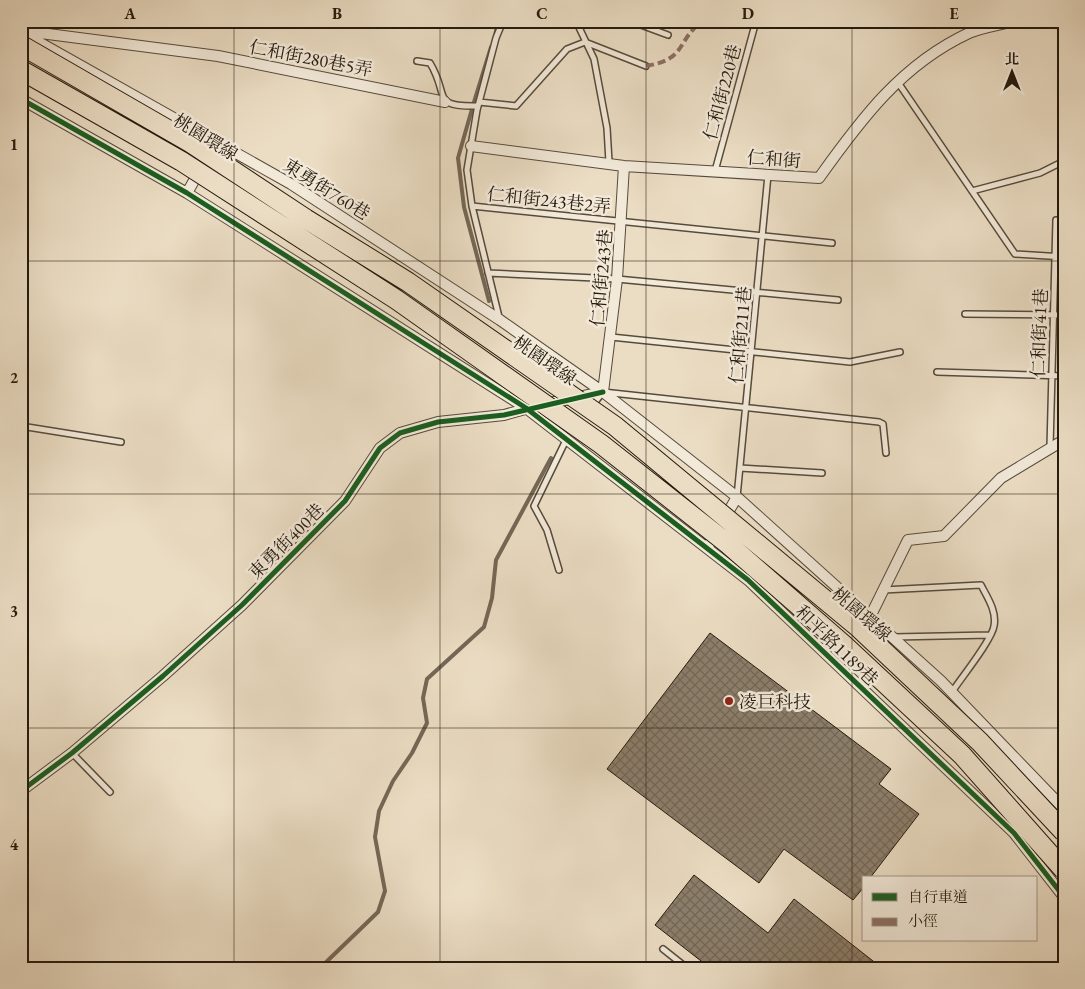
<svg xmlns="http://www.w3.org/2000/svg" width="1085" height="989" font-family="'EB Garamond','Noto Serif TC',serif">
<defs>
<pattern id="building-cross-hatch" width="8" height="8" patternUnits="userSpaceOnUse" patternTransform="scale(1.25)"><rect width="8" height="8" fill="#8c7f6c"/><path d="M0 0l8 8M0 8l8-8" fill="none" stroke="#726757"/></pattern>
</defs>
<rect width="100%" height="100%" fill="#ebddc4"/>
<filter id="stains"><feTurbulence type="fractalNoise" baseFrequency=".004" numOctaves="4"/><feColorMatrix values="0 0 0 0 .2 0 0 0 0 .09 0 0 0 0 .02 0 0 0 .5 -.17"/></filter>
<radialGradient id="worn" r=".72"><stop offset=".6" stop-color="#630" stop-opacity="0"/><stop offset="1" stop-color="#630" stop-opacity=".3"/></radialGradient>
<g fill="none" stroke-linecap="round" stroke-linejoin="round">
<!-- stream -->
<path stroke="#746756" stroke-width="4" d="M495 36 498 21
M474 102 491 47
M472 109 458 158 464 207 489 301
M320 968 378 912 385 891 375 837 379 811 393 781 412 753 427 723 423 698 427 679 484 627 492 598 496 560 551 458"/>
</g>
<!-- building -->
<path fill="url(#building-cross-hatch)" stroke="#251a0d" d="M710 633 891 769 879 784 919 814 870 878H864V887L853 900 784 849 759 883 607 769Z
M694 875 768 933 794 899 882 968H710L655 925Z"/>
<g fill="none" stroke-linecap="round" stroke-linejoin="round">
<defs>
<path id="service" d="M576 21 594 59 607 128 609 162
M630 21 668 35
M417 61 430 63C450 96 430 107 478 106
M897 81 1015 254 1064 257
M479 102 516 106 567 49 585 42 646 66
M715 171 756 21
M972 191 1040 173 1064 161
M472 206 832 243
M488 273 617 279 838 300
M965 314 1064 315
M499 317 472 206 467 170 477 110 496 38 503 21
M611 337 850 362 900 352
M937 372 1064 376
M592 406 603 392 879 422 883 424 886 453
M21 426 121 442
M1050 447 1056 220
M740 468 822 473
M737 497 768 175
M559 570 547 530 534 506 567 438
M883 590 981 585C987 597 997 611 994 626 992 640 961 678 952 692
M894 637 990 635
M72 753 110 792
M663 949 687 968"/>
<path id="minor" d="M25 31 218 56 445 102
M21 32 291 184 500 320 603 392 737 497 941 681 1064 809
M21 99 187 193 526 408 748 580 1014 833 1064 897
M471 146 624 166 819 178C861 119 902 64 969 33 983 27 1000 25 1014 21
M187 193 200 170
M603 392 617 279 624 166
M545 404 603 392
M707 548 737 497
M870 617 908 540 944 536 1001 478 1064 440
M21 791 72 753 163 676 242 605 345 501 380 448 400 433 438 422 504 415 529 408"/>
</defs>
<!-- service casing -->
<use href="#service" stroke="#564b3b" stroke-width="8"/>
<!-- minor casing -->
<use href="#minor" stroke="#564b3b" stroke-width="12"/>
<!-- service -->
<use href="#service" stroke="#f2e9d9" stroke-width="5"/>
<!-- minor -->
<use href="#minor" stroke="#f2e9d9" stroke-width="10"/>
<defs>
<path id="motorway-bridge" d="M21 45 191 143 306 219 408 282 615 426 859 628 980 742 1064 832
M21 70 181 161 397 300 601 444 728 544 845 646 962 755 1064 870"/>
</defs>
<!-- motorway-bridge casing -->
<use href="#motorway-bridge" stroke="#251a0d" stroke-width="21" stroke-linecap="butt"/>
<!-- motorway-bridge -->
<use href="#motorway-bridge" stroke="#ebddc4" stroke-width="19"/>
<!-- quiet -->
<path stroke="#8d6e63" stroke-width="4" stroke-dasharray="8 4" stroke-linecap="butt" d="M646 66C687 59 675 43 702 21"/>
<defs>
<path id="cycleway" d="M21 99 187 193 526 408 748 580 1014 833 1064 897
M21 791 72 753 163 676 242 605 345 501 380 448 400 433 438 422 504 415 603 392"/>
</defs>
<!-- cycleway casing -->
<use href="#cycleway" stroke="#f2e9d9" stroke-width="8"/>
<!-- cycleway -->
<use href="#cycleway" stroke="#1b5e20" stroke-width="5"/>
</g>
<!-- grid -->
<path fill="none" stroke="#251a0d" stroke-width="1" stroke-opacity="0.55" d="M234 21V968M440 21V968M646 21V968M852 21V968M21 261H1064M21 494H1064M21 728H1064"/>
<!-- markers -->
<circle fill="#8f2418" stroke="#f2e9d9" stroke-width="2" cx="729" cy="701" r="5"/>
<g text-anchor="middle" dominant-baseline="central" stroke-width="5" stroke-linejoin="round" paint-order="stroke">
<!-- street labels -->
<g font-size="18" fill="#251a0d" stroke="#f2e9d9">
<text transform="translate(311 58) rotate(11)">仁和街280巷5弄</text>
<text transform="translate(722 92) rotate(-75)">仁和街220巷</text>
<text transform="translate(206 137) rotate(32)">桃園環線</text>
<text transform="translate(774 159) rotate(4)">仁和街</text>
<text transform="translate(327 189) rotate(32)">東勇街760巷</text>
<text transform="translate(549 200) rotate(6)">仁和街243巷2弄</text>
<text transform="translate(601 278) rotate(-85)">仁和街243巷</text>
<text transform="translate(1039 333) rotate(-88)">仁和街41巷</text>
<text transform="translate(740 335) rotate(-85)">仁和街211巷</text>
<text transform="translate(545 360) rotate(35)">桃園環線</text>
<text transform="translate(286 541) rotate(-45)">東勇街400巷</text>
<text transform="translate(862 614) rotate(41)">桃園環線</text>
<text transform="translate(837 645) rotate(44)">和平路1189巷</text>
</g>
<!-- poi labels -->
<g font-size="18" fill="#251a0d" stroke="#f2e9d9" text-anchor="start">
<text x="739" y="701">凌巨科技</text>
</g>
</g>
<!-- margin -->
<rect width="1085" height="989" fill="none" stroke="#ebddc4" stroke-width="55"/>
<!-- legend -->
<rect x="862" y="876" width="175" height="65" fill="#f2e9d9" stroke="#a09687"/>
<rect x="872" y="893" width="25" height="8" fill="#1b5e20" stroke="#a09687"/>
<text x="908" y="902" font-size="15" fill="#251a0d">自行車道</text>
<rect x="872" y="918" width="25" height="8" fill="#8d6e63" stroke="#a09687"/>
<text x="908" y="926" font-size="15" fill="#251a0d">小徑</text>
<!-- north arrow -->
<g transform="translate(1012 72)" stroke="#f2e9d9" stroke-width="4" paint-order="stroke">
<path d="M0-4L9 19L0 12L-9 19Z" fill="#251a0d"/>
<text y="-8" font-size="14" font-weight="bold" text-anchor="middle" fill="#251a0d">北</text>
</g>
<rect x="28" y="28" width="1030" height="934" fill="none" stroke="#251a0d" stroke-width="2"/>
<g font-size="16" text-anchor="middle" font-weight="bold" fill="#251a0d">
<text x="130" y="19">A</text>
<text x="337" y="19">B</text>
<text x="542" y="19">C</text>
<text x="748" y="19">D</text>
<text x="954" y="19">E</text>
<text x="14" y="150">1</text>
<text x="14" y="383">2</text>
<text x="14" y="617">3</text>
<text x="14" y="850">4</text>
</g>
<rect width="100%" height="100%" filter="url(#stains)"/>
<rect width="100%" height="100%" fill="url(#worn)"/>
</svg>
